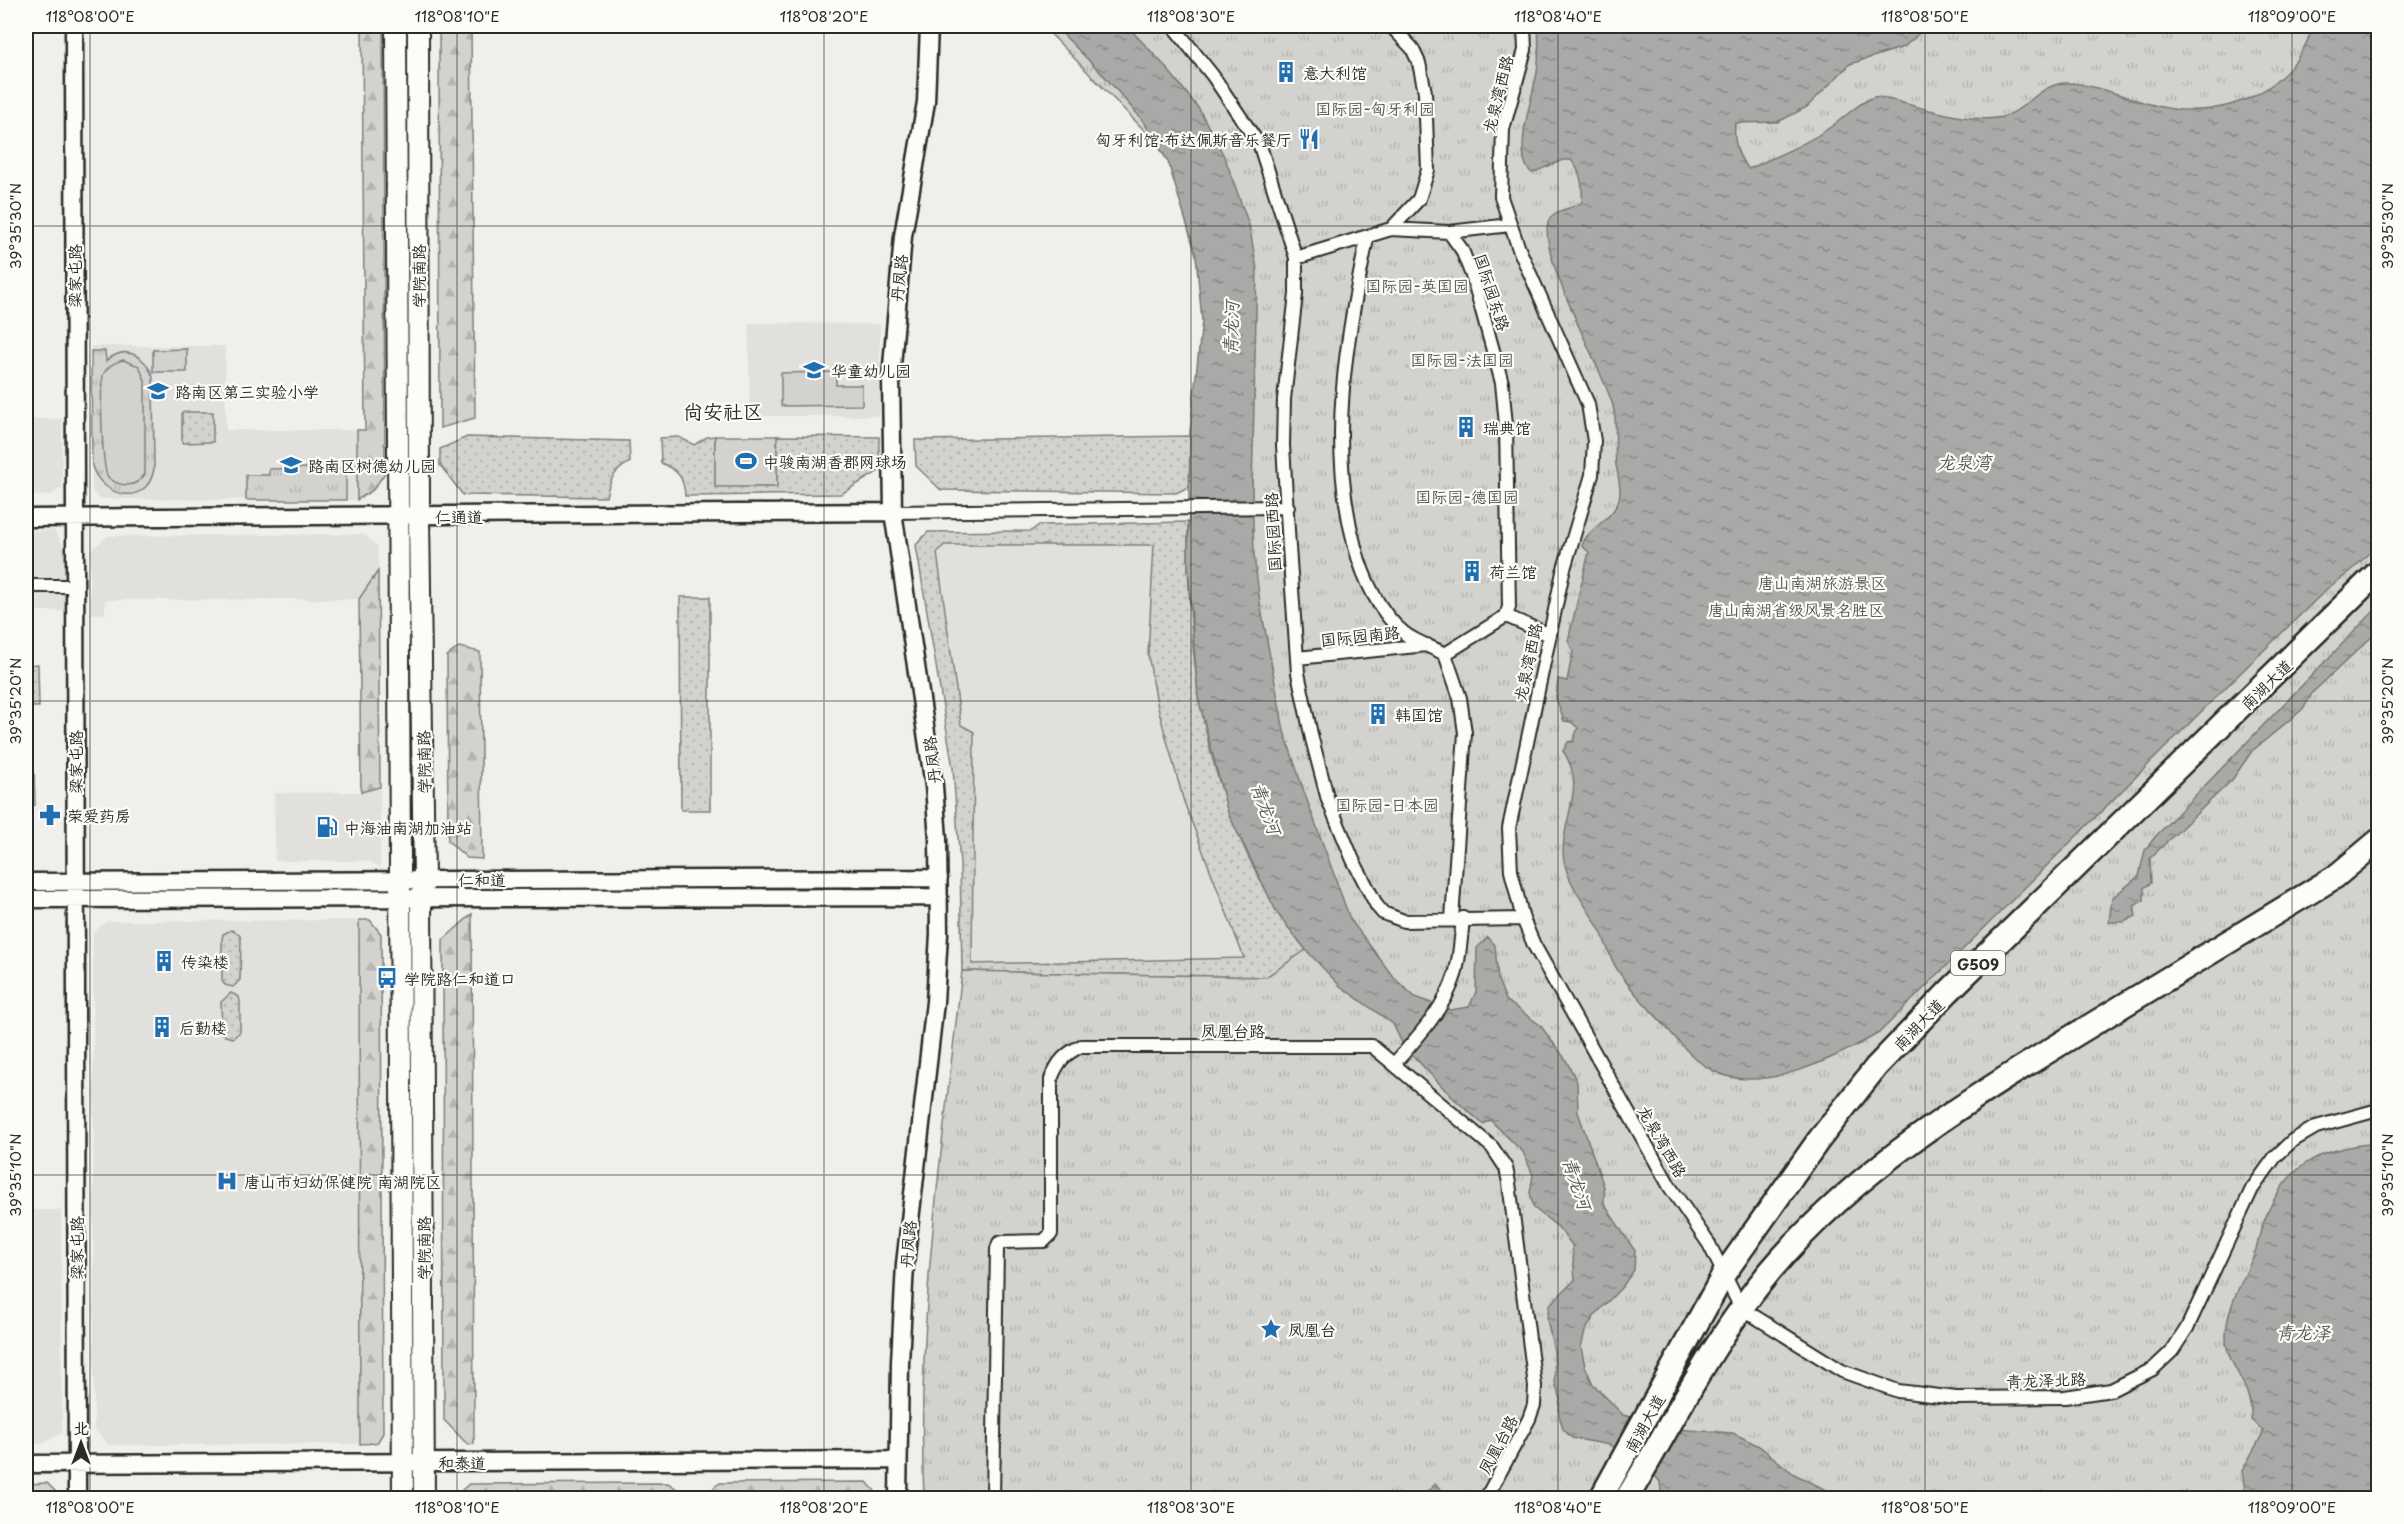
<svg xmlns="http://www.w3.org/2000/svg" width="2404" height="1524" font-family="'Playpen Sans','LXGW WenKai TC',sans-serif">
<defs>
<pattern id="grass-dots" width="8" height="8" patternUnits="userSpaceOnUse" patternTransform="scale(1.5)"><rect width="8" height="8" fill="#d3d2cf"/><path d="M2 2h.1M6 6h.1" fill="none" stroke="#b5b4b2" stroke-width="1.8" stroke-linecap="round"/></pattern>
<pattern id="forest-firs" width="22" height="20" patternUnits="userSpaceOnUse" patternTransform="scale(1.5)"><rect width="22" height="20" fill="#d3d2cf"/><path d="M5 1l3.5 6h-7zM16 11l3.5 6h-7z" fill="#b5b4b2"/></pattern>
<pattern id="park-tufts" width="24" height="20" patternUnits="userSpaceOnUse" patternTransform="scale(1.5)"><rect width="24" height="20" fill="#d3d2cf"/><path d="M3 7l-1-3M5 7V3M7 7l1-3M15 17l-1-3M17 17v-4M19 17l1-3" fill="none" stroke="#b5b4b2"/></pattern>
<pattern id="water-ripples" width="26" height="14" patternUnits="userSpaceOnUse" patternTransform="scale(1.5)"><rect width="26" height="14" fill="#aaa9a7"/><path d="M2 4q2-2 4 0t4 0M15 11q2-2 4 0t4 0" fill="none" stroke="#8b8a88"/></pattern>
</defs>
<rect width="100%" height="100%" fill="#f0efeb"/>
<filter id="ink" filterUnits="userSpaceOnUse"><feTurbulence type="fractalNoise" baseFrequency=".0167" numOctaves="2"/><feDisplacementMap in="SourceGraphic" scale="12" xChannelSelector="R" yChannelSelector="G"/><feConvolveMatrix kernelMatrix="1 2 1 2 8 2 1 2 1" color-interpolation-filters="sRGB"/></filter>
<g filter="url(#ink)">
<!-- built -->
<path fill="#e1e0dc" d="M749 323 880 324V416H749Z
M91 346H225L226 430H357V500L99 499 92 491Z
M26 419H62V488L50 495 26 496Z
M54 530 65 548 66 611H26V531Z
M363 534 378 547V571L359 599 105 600V614H90V551L108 536Z
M944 545H1154L1148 655 1158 708 1184 802 1244 958 972 964 974 732 961 725 937 553Z
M380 787V867L369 861H275L274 793 361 792Z
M359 920 360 1444 109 1445 94 1429 93 933 107 921Z
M26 1210H61L62 1433 42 1444 26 1445Z"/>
<!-- grass -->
<path fill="url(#grass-dots)" stroke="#7f7e7d" stroke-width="1.5" fill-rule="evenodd" d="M182 412H213V442L182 443Z
M715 436V486L777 487V436L879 437V471L841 494 685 496C684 477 678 470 661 463L660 438 679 437 694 445 707 437Z
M1190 436 1191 486 1176 493 941 490 916 466 915 440Z
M467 437 629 441 630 462C615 470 609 480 606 497L463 495 440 465V449Z
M1188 522C1186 677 1208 824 1306 950L1266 977 962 971 960 864 953 768 916 545 928 532 1031 531 1039 525ZM944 545H1154L1148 655 1158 708 1184 802 1244 958 972 964 974 732 961 725 937 553Z
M680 597H710V810H681Z
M38 664 39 707H26V665Z
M26 769H34L35 805 26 806Z
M231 930 239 934 241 939 240 980 233 987 225 985 222 981V939L223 934Z
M231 993 239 997 240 1001V1032L233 1038 225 1036 222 1032 221 1002Z"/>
<!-- forest -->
<path fill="url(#forest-firs)" stroke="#7f7e7d" stroke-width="1.5" d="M362 26H383L385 473 373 490 357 500V430H365Z
M439 26H471L475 418 440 428Z
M378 571 380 787 361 792 359 599Z
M459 647 480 652 482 859 467 858 448 841 447 656Z
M472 914 474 1444 468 1445 444 1420 443 940Z
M359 920H370L381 934 383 1433 377 1443 360 1444Z
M867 1482 881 1498H712L714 1487 720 1483Z
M668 1483 677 1489V1498H453L469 1484Z"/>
<!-- park -->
<path fill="url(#park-tufts)" stroke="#7f7e7d" stroke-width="1.5" d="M1043 26H2378V1498H924C916 1322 942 1147 962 971L1266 977 1306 950 1216 310 1177 164Z
M91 351H105L106 361C126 344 145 355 153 377L154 469C147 508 102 498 92 466Z
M313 468V472L342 468 343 471H346V500H246V475H269V469Z
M47 1483 62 1498H26V1484Z"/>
<!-- pitch -->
<path fill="#d3d2cf" stroke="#7f7e7d" stroke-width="1.5" d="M187 349V372H153V350Z
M123 360 139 366 145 381V474C136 488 120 488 108 477 102 469 99 383 104 373 108 366 115 362 123 360Z
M836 372V385H862V405L781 406V373Z
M715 436H777V487H715Z"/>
<!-- water -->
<path fill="url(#water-ripples)" stroke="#777775" stroke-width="1.5" d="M1055 26H1127L1165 66 1199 109 1225 158 1249 225 1257 269 1252 491 1254 555 1260 603 1284 731 1303 789 1350 919 1394 978 1415 997 1450 1010 1469 1007 1476 992 1477 948 1488 937 1495 945 1498 980 1506 1000 1540 1025 1566 1060 1577 1082 1578 1112 1604 1187V1204L1635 1251 1634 1270 1622 1287 1595 1315 1585 1331 1581 1347 1585 1366 1593 1384 1623 1415 1673 1429 1733 1433 1759 1446 1794 1474 1842 1498H1662L1660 1482 1651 1470 1610 1445 1572 1438 1563 1429 1559 1415 1560 1396 1555 1382 1554 1351 1547 1319 1549 1305 1575 1280 1572 1245 1558 1227 1534 1208 1530 1193 1533 1175 1523 1152 1490 1120 1483 1124 1452 1097 1403 1045 1393 1024 1340 986 1306 950 1277 913 1228 813 1198 698 1188 566 1190 431 1202 321 1196 255 1168 162 1144 122 1108 80Z
M1538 26H1927L1904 47 1850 64 1807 107 1778 122 1735 123C1733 139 1737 157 1749 169 1780 154 1813 142 1840 120 1847 115 1869 95 1878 97 1911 103 1971 127 2006 116 2027 108 2041 84 2065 83 2090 82 2134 101 2161 107 2225 121 2294 90 2313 26H2378V544L2350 572 2328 588 2223 690 1879 1033C1837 1057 1760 1097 1712 1070 1693 1060 1680 1043 1666 1027 1648 1007 1628 988 1614 964 1609 954 1606 944 1602 934 1589 908 1564 882 1563 852 1563 815 1587 786 1563 751L1568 742 1573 741 1578 728 1571 722 1564 721 1556 698 1558 679 1567 681 1573 651 1568 641 1589 552 1582 546C1587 526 1619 519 1620 492 1620 483 1618 474 1616 465 1614 446 1618 425 1613 406 1603 369 1532 246 1550 218 1556 209 1573 209 1582 202 1583 188 1581 171 1571 160H1563L1532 173C1511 158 1533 95 1537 73 1539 57 1539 42 1538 26Z
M2378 607V631L2312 693 2304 708 2252 751 2232 780 2150 858 2151 883 2144 888V900L2134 906 2136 916 2124 922H2109L2112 898 2139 876 2145 850 2155 837Z
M2378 1143V1498H2246L2242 1471 2264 1431 2251 1420C2254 1386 2226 1365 2226 1339 2225 1310 2242 1283 2253 1257 2258 1247 2258 1237 2262 1227 2283 1166 2317 1148 2378 1143Z
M1435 1484 1445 1493 1459 1498H1428V1491Z"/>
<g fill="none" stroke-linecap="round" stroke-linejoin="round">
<defs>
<path id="street" d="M1173 26 1213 76 1260 146 1296 258V294L1284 399 1283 445 1289 547 1298 673 1312 739 1328 800 1353 860 1377 906 1383 913 1404 921 1523 919
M1524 26 1525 50 1503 129 1501 197 1519 249 1588 404 1594 441 1592 475 1563 572 1509 828 1511 871 1523 919 1534 945 1670 1187 1709 1244 1741 1308 1842 1371 1898 1391 1956 1398 2065 1397 2111 1390 2153 1369 2172 1351 2187 1328 2252 1189 2275 1157 2292 1141 2316 1127 2378 1110
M1391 229 1449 232 1510 225
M1367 239C1346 342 1327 443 1355 547 1363 577 1379 613 1404 633 1415 642 1432 647 1445 654L1460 698 1465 733 1452 919
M1296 258 1391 229 1419 199 1428 170 1425 92 1419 63 1412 48 1391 26
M893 512 1288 507
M33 586H76
M1506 616 1550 635
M1445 654 1506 616 1509 607 1506 425 1502 383 1473 278 1462 250 1449 232
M1297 658 1427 645
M1394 1064C1416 1039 1445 1008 1455 975 1460 957 1461 937 1463 918
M993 1498 997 1249 999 1243 1003 1242 1044 1241 1051 1234V1079C1058 1061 1065 1054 1081 1046H1372L1492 1147 1506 1168 1509 1183 1535 1386 1534 1405 1529 1419 1486 1498"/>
<path id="secondary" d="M74 26 77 1498
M26 518 893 512
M26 882 939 878
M26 899 939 897
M26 1464 898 1460
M898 1498 900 1362 905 1264 935 1002 939 934 938 839 934 786 893 512 891 378 903 236 926 102 929 26"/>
<path id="primary" d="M396 26 403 1498
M418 26 419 516 424 879 421 900 424 1498"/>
<path id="highway" d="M1601 1498 1724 1274 1818 1141 1876 1067 1948 992 2378 572
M1627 1498C1673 1422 1714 1338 1771 1270 1858 1167 1973 1097 2088 1027 2170 977 2253 927 2335 877L2378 841"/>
</defs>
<!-- street casing -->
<use href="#street" stroke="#2b2b2b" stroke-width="16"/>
<!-- secondary casing -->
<use href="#secondary" stroke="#2b2b2b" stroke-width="21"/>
<!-- primary casing -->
<use href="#primary" stroke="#2b2b2b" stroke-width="24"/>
<!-- highway casing -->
<use href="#highway" stroke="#2b2b2b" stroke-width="27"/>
<!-- street -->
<use href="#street" stroke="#fdfcf7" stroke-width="12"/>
<!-- secondary -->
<use href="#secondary" stroke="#fdfcf7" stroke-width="16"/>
<!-- primary -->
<use href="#primary" stroke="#fdfcf7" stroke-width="20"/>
<!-- highway -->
<use href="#highway" stroke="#fdfcf7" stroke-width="22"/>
</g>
</g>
<!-- ticks -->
<path fill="none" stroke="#2b2b2b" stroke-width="1.5" stroke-opacity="0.45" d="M90 26V1498M457 26V1498M824 26V1498M1191 26V1498M1558 26V1498M1925 26V1498M2292 26V1498M26 226H2378M26 701H2378M26 1175H2378"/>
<!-- icons -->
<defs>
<symbol id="building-bare" viewBox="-9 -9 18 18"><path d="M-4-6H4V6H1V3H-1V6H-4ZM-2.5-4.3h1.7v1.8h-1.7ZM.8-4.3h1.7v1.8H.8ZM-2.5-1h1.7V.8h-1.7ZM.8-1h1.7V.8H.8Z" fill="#1f6fb2" stroke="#fdfcf7" stroke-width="2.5" paint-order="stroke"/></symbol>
<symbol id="restaurant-bare" viewBox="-9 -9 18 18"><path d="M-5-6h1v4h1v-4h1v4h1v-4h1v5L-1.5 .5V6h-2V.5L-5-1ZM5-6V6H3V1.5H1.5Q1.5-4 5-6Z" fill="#1f6fb2" stroke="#fdfcf7" stroke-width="2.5" paint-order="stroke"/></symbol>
<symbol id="school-bare" viewBox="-9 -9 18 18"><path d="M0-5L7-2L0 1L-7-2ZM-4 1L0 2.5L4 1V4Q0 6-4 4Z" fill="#1f6fb2" stroke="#fdfcf7" stroke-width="2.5" paint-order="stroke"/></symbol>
<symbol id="stadium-bare" viewBox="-9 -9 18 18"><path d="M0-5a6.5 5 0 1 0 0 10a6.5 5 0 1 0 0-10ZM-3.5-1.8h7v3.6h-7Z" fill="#1f6fb2" stroke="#fdfcf7" stroke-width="2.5" paint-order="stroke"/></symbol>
<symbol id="pharmacy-bare" viewBox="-9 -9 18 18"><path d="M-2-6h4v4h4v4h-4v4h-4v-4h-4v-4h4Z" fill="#1f6fb2" stroke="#fdfcf7" stroke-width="2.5" paint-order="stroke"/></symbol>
<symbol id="fuel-bare" viewBox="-9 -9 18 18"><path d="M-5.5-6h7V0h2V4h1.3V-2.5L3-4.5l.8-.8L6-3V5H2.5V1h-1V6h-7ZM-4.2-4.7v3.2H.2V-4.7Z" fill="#1f6fb2" stroke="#fdfcf7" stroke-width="2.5" paint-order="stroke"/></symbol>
<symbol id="bus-bare" viewBox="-9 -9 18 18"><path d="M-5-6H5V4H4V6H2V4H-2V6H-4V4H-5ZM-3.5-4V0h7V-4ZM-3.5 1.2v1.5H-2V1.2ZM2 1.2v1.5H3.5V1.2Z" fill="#1f6fb2" stroke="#fdfcf7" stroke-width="2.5" paint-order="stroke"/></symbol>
<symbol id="hospital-bare" viewBox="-9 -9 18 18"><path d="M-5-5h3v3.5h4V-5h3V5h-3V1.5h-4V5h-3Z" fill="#1f6fb2" stroke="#fdfcf7" stroke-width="2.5" paint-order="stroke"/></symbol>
<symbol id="sight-bare" viewBox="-9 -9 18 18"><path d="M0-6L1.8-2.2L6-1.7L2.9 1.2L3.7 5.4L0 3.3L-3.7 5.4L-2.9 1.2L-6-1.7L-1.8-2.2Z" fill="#1f6fb2" stroke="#fdfcf7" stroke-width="2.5" paint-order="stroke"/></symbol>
</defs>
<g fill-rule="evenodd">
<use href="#building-bare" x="1271" y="57" width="30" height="30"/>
<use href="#restaurant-bare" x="1294" y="124" width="30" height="30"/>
<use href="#school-bare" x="799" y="355" width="30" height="30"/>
<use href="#school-bare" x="143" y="376" width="30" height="30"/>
<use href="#building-bare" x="1451" y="412" width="30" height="30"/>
<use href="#stadium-bare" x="731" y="446" width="30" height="30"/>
<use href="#school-bare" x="276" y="450" width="30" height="30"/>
<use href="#building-bare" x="1457" y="556" width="30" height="30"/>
<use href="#building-bare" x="1363" y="699" width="30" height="30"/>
<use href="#pharmacy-bare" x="35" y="800" width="30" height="30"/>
<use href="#fuel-bare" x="312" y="812" width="30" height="30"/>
<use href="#building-bare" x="149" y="946" width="30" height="30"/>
<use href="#bus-bare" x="372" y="963" width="30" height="30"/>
<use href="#building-bare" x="147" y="1012" width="30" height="30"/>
<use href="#hospital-bare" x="212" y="1166" width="30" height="30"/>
<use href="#sight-bare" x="1256" y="1314" width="30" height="30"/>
</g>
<g text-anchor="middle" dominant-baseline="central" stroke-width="4.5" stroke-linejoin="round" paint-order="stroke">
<!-- shield labels -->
<rect fill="#fdfcf7" stroke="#6a6a68" stroke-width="1.5" x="1951" y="951" width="54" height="24" rx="4.5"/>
<g font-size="15" font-weight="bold" fill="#2b2b2b">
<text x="1978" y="963">G509</text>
</g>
<!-- poi labels -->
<g font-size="16" fill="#2b2b2b" stroke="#fdfcf7" text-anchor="start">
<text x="1303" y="72">意大利馆</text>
<text x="1292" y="139" text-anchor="end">匈牙利馆·布达佩斯音乐餐厅</text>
<text x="831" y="370">华童幼儿园</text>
<text x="175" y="391">路南区第三实验小学</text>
<text x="1483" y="427">瑞典馆</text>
<text x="763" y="461">中骏南湖香郡网球场</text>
<text x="308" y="465">路南区树德幼儿园</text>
<text x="1489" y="571">荷兰馆</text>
<text x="1395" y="714">韩国馆</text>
<text x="67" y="815">荣爱药房</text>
<text x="344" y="827">中海油南湖加油站</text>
<text x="181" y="961">传染楼</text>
<text x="404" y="978">学院路仁和道口</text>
<text x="179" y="1027">后勤楼</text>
<text x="244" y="1181">唐山市妇幼保健院 南湖院区</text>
<text x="1288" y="1329">凤凰台</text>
</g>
<!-- street labels -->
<g font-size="16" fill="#2b2b2b" stroke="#fdfcf7">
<text transform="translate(1497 94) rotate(-76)">龙泉湾西路</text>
<text transform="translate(74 276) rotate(-90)">梁家屯路</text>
<text transform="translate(418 276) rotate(-90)">学院南路</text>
<text transform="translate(898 278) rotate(-84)">丹凤路</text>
<text transform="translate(1493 292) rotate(72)">国际园东路</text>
<text x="459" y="516">仁通道</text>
<text transform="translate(1272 532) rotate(-93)">国际园西路</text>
<text transform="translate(1360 635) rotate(-6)">国际园南路</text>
<text transform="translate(1527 662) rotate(-78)">龙泉湾西路</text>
<text transform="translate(2266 684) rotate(-44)">南湖大道</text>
<text transform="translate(931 760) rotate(-97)">丹凤路</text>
<text transform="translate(75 762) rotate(-90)">梁家屯路</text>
<text transform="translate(423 762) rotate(-91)">学院南路</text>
<text x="482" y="879">仁和道</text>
<text transform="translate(1918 1024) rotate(-46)">南湖大道</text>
<text x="1233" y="1030">凤凰台路</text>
<text transform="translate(1663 1141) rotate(60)">龙泉湾西路</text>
<text transform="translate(907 1244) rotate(-85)">丹凤路</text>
<text transform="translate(76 1248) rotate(-90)">梁家屯路</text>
<text transform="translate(423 1248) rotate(-90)">学院南路</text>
<text transform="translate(2046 1379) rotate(-2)">青龙泽北路</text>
<text transform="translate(1644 1423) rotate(-61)">南湖大道</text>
<text transform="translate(1497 1444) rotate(-62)">凤凰台路</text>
<text x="462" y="1462">和泰道</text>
</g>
<!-- park labels -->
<g font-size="16" fill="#555554" stroke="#fdfcf7">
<text x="1375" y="108">国际园-匈牙利园</text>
<text x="1417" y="285">国际园-英国园</text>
<text x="1462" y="359">国际园-法国园</text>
<text x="1467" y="496">国际园-德国园</text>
<text x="1822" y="582">唐山南湖旅游景区</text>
<text x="1796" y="609">唐山南湖省级风景名胜区</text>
<text x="1387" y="804">国际园-日本园</text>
</g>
<!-- water labels -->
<g font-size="18" font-style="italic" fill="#575756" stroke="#fdfcf7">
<text transform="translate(1230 328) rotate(-88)">青龙河</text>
<text x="1964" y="461">龙泉湾</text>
<text transform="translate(1267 808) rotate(70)">青龙河</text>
<text transform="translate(1578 1183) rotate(72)">青龙河</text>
<text x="2303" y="1331">青龙泽</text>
</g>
<!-- quarter labels -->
<g font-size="20" fill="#2b2b2b" stroke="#fdfcf7">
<text x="723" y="411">尚安社区</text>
</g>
</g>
<!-- margin -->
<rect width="2404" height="1524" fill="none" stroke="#fdfcf7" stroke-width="66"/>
<!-- north arrow -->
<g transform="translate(81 1443)" stroke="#fdfcf7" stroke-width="4.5" paint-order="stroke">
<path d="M0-4.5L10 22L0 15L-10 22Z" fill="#2b2b2b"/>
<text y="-9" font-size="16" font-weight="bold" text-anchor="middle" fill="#2b2b2b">北</text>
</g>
<rect x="33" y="33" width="2338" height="1458" fill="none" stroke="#2b2b2b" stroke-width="2"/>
<g font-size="15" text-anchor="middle" fill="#2b2b2b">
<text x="90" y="22">118°08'00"E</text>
<text x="457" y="22">118°08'10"E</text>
<text x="824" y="22">118°08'20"E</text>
<text x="1191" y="22">118°08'30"E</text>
<text x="1558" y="22">118°08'40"E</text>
<text x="1925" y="22">118°08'50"E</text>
<text x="2292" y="22">118°09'00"E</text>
<text transform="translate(16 226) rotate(-90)" y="5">39°35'30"N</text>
<text transform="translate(2388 226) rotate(-90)" y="5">39°35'30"N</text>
<text transform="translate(16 701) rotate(-90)" y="5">39°35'20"N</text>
<text transform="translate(2388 701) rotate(-90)" y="5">39°35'20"N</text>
<text transform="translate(16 1175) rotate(-90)" y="5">39°35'10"N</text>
<text transform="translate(2388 1175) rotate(-90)" y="5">39°35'10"N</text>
<text x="90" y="1513">118°08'00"E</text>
<text x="457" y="1513">118°08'10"E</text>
<text x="824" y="1513">118°08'20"E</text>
<text x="1191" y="1513">118°08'30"E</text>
<text x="1558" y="1513">118°08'40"E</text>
<text x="1925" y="1513">118°08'50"E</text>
<text x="2292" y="1513">118°09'00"E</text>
</g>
</svg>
